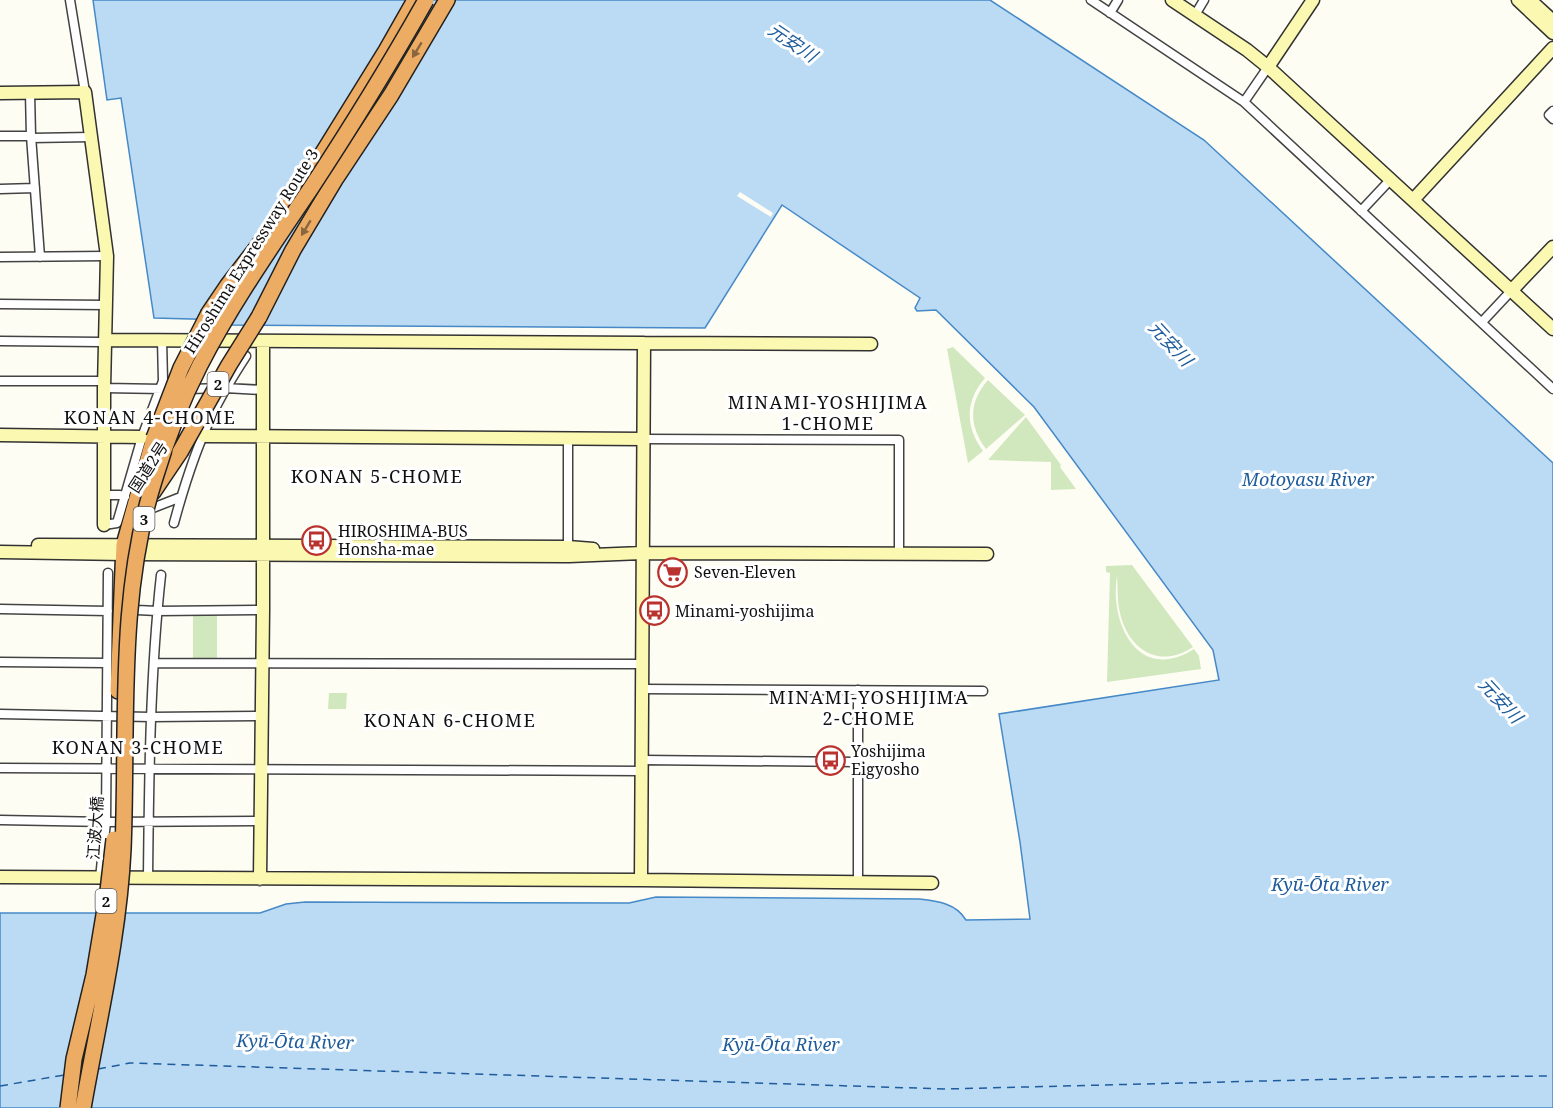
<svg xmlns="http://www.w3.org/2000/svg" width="1553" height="1108" font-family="'Noto Serif','Noto Sans JP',serif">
<rect width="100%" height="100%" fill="#fefdf4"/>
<!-- green -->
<path fill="#d1e8be" d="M953 347 985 378C965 401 965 427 983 451L968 463 947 349Z
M988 380 1025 415 986 449C969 426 968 403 988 380Z
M1026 417 1061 465 1060 467 1076 489 1051 490V462L988 460Z
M1132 565 1193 647C1159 670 1128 649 1120 613 1117 601 1118 588 1117 576 1109 624 1139 684 1194 649L1199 656 1201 669 1107 682 1110 573 1106 572V566Z
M193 612H217V658H193Z
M329 693H347L346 709H328Z"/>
<!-- water -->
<path fill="#bbdaf3" stroke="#4589c7" stroke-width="1.5" d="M93 0H990L1204 140 1553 463V1108H0V913H260L286 904 305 902 629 903 656 897 919 899C937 901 956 903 966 920L1030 919 1020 842 999 714 1219 680 1213 650 1034 407 936 310 917 311 915 308 920 298 782 205 705 328 229 325 228 320 154 318 121 98 107 100Z"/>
<!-- pier -->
<path fill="#fefdf4" d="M740 192 773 213 771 217 737 196Z"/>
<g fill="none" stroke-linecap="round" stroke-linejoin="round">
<!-- ferry -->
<path stroke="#1e5c9d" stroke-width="1.5" stroke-dasharray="8 6" stroke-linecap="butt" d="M98 1069 130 1063 945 1089 1422 1077 1553 1076
M0 1086 64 1075"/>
<defs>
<path id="street" d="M70 0 85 92
M1091 0 1244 102 1553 389
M1110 13 1118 0
M1195 15 1204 0
M30 93 31 136 40 257
M1244 102 1268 67
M1553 111 1549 115 1553 119
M0 136H31
M31 138 92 137
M0 189 35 188
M1361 211 1391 179
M0 257 107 256
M0 304 106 305
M1482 322 1511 291
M0 341 101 342 105 340
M0 381H104
M104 388 163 389
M188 389 225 388 263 390
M568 438V547
M643 439 899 440V554
M104 495H120L125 497
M145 511 181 497
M174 523C184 486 196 448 213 413 222 393 234 375 246 356
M104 525 117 523 142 437 163 381 162 340
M129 607 137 610 157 611 263 610
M0 609 108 611
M0 662 107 663
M154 663 642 664
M642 689 983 691
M858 690V882
M0 714 151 717 262 716
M642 760 857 762
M0 768 642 771
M0 820 106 822 261 821
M100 878 106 822 108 573
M148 878C149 777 150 675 161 575"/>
<path id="secondary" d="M1172 0 1247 50 1268 67 1553 329
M1518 0 1553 33
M1530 0 1553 21
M1268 67 1313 0
M0 93 85 92 107 256 104 388V525
M1413 200 1553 48
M1511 291 1553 247
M105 340 644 343 641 880
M644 343 871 344
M0 435 142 437
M204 436 643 439
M38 545 568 547 593 549
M0 552 124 554 569 556 642 553 987 554
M0 877 641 880 932 883
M260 879 263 610V341"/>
<path id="highway" d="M209 313 228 285 265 237 321 156 386 51 415 0
M259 317 293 250 336 178 391 95 447 0
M153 492 180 452
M118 691 124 545 154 438"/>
</defs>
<!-- street casing -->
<use href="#street" stroke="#434343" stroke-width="11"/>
<!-- secondary casing -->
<use href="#secondary" stroke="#323232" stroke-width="15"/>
<!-- highway casing -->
<use href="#highway" stroke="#212121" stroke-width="18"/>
<!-- street -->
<use href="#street" stroke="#fff" stroke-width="8"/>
<!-- secondary -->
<use href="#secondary" stroke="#fbf8b2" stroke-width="12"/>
<!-- highway -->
<use href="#highway" stroke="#edac63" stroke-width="15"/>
<defs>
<path id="highway-bridge" d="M154 438 181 368 209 313
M180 452 229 365 259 317
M68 1108 74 1059 94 975 108 891 114 839
M83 1108C98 1022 119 936 123 849 128 727 117 599 154 481 166 441 181 402 200 365 232 303 272 246 311 188 351 127 390 64 426 0"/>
</defs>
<!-- highway-bridge casing -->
<use href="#highway-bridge" stroke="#212121" stroke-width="18" stroke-linecap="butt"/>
<!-- highway-bridge -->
<use href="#highway-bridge" stroke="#edac63" stroke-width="15"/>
</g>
<!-- one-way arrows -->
<defs><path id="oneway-solid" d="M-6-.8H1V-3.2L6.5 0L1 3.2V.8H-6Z" transform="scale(1.5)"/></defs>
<g fill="#8a663e">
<use href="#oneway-solid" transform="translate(417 50) rotate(121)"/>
<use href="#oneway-solid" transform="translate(306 228) rotate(121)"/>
</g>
<!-- icons -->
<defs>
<symbol id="bus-ring" viewBox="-11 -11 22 22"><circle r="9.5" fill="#fff" stroke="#ba322e" stroke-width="1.5"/><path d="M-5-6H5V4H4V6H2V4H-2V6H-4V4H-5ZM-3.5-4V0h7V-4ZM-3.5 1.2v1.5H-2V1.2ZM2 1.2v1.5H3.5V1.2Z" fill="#ba322e"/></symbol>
<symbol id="supermarket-ring" viewBox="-11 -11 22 22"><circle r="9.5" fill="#fff" stroke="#ba322e" stroke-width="1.5"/><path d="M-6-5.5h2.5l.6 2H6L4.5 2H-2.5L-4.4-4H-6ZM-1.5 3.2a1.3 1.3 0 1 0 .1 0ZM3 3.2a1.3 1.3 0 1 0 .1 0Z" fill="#ba322e"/></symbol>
</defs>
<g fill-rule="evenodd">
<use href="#bus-ring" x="300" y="524" width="33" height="33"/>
<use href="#supermarket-ring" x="656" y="556" width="33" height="33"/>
<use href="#bus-ring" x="638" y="594" width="33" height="33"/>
<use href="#bus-ring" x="814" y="744" width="33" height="33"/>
</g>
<g text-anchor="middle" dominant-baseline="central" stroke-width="6" stroke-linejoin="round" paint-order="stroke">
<!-- shield labels -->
<g fill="#fff" stroke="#585858" stroke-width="1.5">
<rect x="207.5" y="372" width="21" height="24" rx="4.5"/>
<rect x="133.5" y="507" width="21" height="24" rx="4.5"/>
<rect x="95.5" y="889" width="21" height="24" rx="4.5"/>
</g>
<g font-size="15" font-weight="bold" fill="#101010">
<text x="218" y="384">2</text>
<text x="144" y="519">3</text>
<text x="106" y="901">2</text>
</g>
<!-- street labels -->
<g font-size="16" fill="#101010" stroke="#fff">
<text transform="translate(251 251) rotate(-58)">Hiroshima Expressway Route 3</text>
<text transform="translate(148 467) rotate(-57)">国道2号</text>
<text transform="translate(95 828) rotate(-86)">江波大橋</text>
</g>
<!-- poi labels -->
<g font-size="16" fill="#101010" stroke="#fff" text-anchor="start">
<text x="338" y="531">HIROSHIMA-BUS<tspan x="338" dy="18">Honsha-mae</tspan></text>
<text x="694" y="572">Seven-Eleven</text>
<text x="675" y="611">Minami-yoshijima</text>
<text x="851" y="751">Yoshijima<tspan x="851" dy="18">Eigyosho</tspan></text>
</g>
<!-- water labels -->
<g font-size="18" font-style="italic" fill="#1e5c9d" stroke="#fff">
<text transform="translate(793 42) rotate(34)">元安川</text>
<text transform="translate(1171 343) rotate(47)">元安川</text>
<text x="1308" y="479">Motoyasu River</text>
<text transform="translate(1501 700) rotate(47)">元安川</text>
<text x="1330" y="884">Kyū-Ōta River</text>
<text transform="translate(295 1041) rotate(1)">Kyū-Ōta River</text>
<text x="781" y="1044">Kyū-Ōta River</text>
</g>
<!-- neighbourhood labels -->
<g font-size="18" letter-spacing="1.5" fill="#101010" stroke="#fff">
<text x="828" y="402">MINAMI-YOSHIJIMA<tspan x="828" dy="21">1-CHOME</tspan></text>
<text x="150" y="417">KONAN 4-CHOME</text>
<text x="377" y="476">KONAN 5-CHOME</text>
<text x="869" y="697">MINAMI-YOSHIJIMA<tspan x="869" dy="21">2-CHOME</tspan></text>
<text x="450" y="720">KONAN 6-CHOME</text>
<text x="138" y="747">KONAN 3-CHOME</text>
</g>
</g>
</svg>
